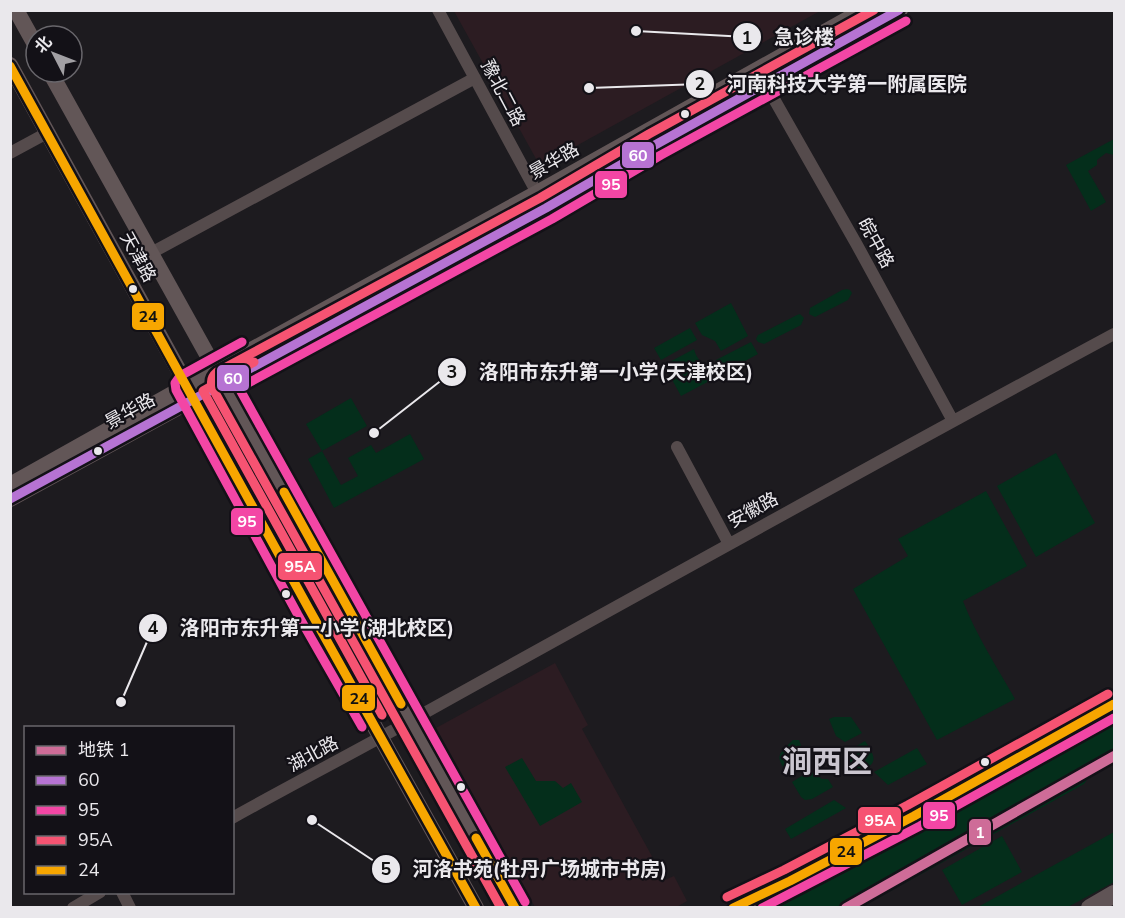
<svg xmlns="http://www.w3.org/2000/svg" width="1125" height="918" font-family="'Nunito Sans','Noto Sans SC',sans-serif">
<rect width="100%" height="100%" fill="#1d1b1f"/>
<!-- medical -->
<path fill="#2c1c22" d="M454 11H820L540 166Z
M555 663 588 725 582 729 665 880 674 876 687 901 675 908 535 907 436 728Z"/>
<!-- green -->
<path fill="#042e1b" d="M1114 139V155L1106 153 1097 160V165L1088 171 1106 202 1091 211 1066 165Z
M847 289 850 290 852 293 848 300 815 317 809 314 810 308 842 290Z
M731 303 748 336 721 351 715 341 702 335 695 323Z
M800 314 804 318 801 325 764 344 758 342 756 339 758 335 797 315Z
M690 328 697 340 661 360 654 348Z
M751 342 758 354 723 373 716 360Z
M694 349C696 357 699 360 706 366L712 364 719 376 681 396 664 365Z
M351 398 367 426 322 451 341 485 358 476 348 458 371 445 376 453 410 434 424 459 334 508 308 459 322 451 306 424Z
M1056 453 1095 523 1036 557 997 486Z
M986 491 1027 566 963 601C976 635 997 667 1015 699L937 740 853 589 908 556 898 539Z
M1114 716V748L1106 753 1084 784 862 907H766Z
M834 717H851L862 733 845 742 836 736 829 719Z
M793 740H799L805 756V765L788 775C775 755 777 756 793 740Z
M865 741C881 764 873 764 853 776L847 768 850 762 848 751Z
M917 748 927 764 888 785 874 772Z
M522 758 536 781H555L563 788 571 783 582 802 540 826 505 767Z
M810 771 822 779H828L833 787 812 799 805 800 801 797 792 782Z
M834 800 846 808 791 839 785 829Z
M1114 832V882L1068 907H978Z
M1002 836 1022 872 962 905 942 870Z"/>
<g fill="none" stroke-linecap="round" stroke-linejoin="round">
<!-- minor -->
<path stroke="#554b4c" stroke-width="12" d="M438 10 537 193
M766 85 857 245 953 421
M10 153 47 133
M151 253 475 78
M677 447 729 544
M232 818C291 785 351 754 410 721 644 591 878 461 1114 334
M122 892 130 908
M73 908 100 892"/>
<!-- secondary -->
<path stroke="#625657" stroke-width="16" d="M16 10 36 46
M10 65 194 398 309 609 476 908
M50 72 515 908
M10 485 215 370 537 193 864 10
M10 499 223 383 546 208 655 145 900 10"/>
<!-- primary -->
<path stroke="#605456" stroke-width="18" d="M741 908 756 898C877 836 996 771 1114 704
M1090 908 1114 894"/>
<defs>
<path id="bus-1" d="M10 499 546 208 655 145 899 10"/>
<path id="bus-2" d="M242 342 180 376 175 383 176 390 298 615 362 727
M525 902 239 388 552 219 661 155 906 21
M762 908 920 826 1114 718"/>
<path id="bus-3" d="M254 362 203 391 382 715
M727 897 784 870 908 805 1108 694
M501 908 213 389C210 382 211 377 217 372L540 198 649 134 874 10"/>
<path id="bus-4" d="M10 66 309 609 476 908
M284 492 401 704
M476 838 515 908
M733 908 790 881 914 816 1114 704"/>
</defs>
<!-- bus-1 casing -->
<use href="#bus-1" stroke="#131117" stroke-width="14"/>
<!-- bus-2 casing -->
<use href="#bus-2" stroke="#131117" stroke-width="14"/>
<!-- bus-3 casing -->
<use href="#bus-3" stroke="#131117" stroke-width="14"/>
<!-- bus-4 casing -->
<use href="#bus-4" stroke="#131117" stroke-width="14"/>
<!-- bus-1 -->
<use href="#bus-1" stroke="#b673d3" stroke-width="9"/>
<!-- bus-2 -->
<use href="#bus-2" stroke="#f346a5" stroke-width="9"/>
<!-- bus-3 -->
<use href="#bus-3" stroke="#f65372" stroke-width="9"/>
<!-- bus-4 -->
<use href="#bus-4" stroke="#f7a600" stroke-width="9"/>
<defs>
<path id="metro-1" d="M846 908 1114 756"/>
</defs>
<!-- metro-1 casing -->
<use href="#metro-1" stroke="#131117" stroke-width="15"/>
<!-- metro-1 -->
<use href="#metro-1" stroke="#ce6c98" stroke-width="10"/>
</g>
<!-- markers -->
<g fill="#eae8ec" stroke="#131117" stroke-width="2">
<circle cx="685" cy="114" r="5"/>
<circle cx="133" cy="289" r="5"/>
<circle cx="98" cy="451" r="5"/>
<circle cx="286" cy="594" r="5"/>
<circle cx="985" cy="762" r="5"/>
<circle cx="461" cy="787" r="5"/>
</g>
<g text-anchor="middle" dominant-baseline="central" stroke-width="4.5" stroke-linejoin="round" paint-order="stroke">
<!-- street labels -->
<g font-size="18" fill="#eae8ec" stroke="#131117">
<text transform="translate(503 93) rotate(62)">豫北二路</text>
<text transform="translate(554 161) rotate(-30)">景华路</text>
<text transform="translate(876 243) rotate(61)">皖中路</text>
<text transform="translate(138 257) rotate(61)">天津路</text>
<text transform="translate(130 411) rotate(-29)">景华路</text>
<text transform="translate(753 510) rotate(-29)">安徽路</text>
<text transform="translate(313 754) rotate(-28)">湖北路</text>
</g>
<!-- town labels -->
<g font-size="30" font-weight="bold" fill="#cac6cf" stroke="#131117">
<text x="827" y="762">涧西区</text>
</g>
</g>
<!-- callouts -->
<path fill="none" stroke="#eae8ec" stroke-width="2" d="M636 31L747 37M589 88L700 84M374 433L452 372M121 702L153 628M312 820L386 869"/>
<g fill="#eae8ec" stroke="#131117" stroke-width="2">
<circle cx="636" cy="31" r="6"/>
<circle cx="589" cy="88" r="6"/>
<circle cx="374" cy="433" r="6"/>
<circle cx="121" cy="702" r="6"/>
<circle cx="312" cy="820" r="6"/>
<circle cx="747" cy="37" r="15"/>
<circle cx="700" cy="84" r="15"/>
<circle cx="452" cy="372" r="15"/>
<circle cx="153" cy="628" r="15"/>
<circle cx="386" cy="869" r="15"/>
</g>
<g font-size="18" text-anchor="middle" font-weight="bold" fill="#111">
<text x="747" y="44">1</text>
<text x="700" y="90">2</text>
<text x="452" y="378">3</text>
<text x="153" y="634">4</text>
<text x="386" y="875">5</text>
</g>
<g font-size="20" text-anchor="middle" font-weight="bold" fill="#eae8ec" stroke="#131117" stroke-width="4.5" stroke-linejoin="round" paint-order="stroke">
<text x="804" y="44">急诊楼</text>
<text x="847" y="91">河南科技大学第一附属医院</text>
<text x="616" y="379">洛阳市东升第一小学(天津校区)</text>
<text x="317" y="635">洛阳市东升第一小学(湖北校区)</text>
<text x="540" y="876">河洛书苑(牡丹广场城市书房)</text>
</g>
<g stroke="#131117" stroke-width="2">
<rect x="621" y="141" width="34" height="28" rx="6" fill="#b673d3"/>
<rect x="594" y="170" width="34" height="29" rx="6" fill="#f346a5"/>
<rect x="131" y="302" width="34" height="29" rx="6" fill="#f7a600"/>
<rect x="216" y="364" width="34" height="28" rx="6" fill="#b673d3"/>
<rect x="230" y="507" width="34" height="29" rx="6" fill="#f346a5"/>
<rect x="277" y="552" width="46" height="29" rx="6" fill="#f65372"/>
<rect x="341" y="684" width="35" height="28" rx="6" fill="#f7a600"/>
<rect x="922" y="801" width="34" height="29" rx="6" fill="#f346a5"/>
<rect x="857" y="806" width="45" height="28" rx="6" fill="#f65372"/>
<rect x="968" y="818" width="24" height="28" rx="6" fill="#ce6c98"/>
<rect x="829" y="837" width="34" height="29" rx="6" fill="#f7a600"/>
</g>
<g font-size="16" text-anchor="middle" font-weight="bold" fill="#fff">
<text x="638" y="161">60</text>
<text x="611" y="190">95</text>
<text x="233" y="384">60</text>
<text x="247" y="527">95</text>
<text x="300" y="572">95A</text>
<text x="939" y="821">95</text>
<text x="880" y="826">95A</text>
<text x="980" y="838">1</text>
</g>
<g font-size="16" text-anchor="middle" font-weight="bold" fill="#111">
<text x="148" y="322">24</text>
<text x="359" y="704">24</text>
<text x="846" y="857">24</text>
</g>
<!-- border -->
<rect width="1125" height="918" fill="none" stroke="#eae8ec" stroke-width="24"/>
<!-- legend -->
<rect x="24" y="726" width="210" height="168" fill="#131117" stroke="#69676c" stroke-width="1.5"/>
<rect x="36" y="746" width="30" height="9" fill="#ce6c98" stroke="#69676c" stroke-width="1.5"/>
<text x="78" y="756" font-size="18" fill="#eae8ec">地铁 1</text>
<rect x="36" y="776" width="30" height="9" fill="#b673d3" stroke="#69676c" stroke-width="1.5"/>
<text x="78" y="786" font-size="18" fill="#eae8ec">60</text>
<rect x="36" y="806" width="30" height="9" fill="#f346a5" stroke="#69676c" stroke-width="1.5"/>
<text x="78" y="816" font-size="18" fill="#eae8ec">95</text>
<rect x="36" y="836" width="30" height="9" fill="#f65372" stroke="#69676c" stroke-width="1.5"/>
<text x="78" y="846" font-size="18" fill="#eae8ec">95A</text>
<rect x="36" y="866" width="30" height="9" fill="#f7a600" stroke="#69676c" stroke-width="1.5"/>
<text x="78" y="876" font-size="18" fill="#eae8ec">24</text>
<!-- north arrow -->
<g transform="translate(54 54) rotate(312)"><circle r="28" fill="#131117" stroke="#69676c" stroke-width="1.5"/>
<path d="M0-4.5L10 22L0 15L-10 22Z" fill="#a2a0a4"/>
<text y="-9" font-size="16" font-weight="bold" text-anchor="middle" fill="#eae8ec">北</text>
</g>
</svg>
